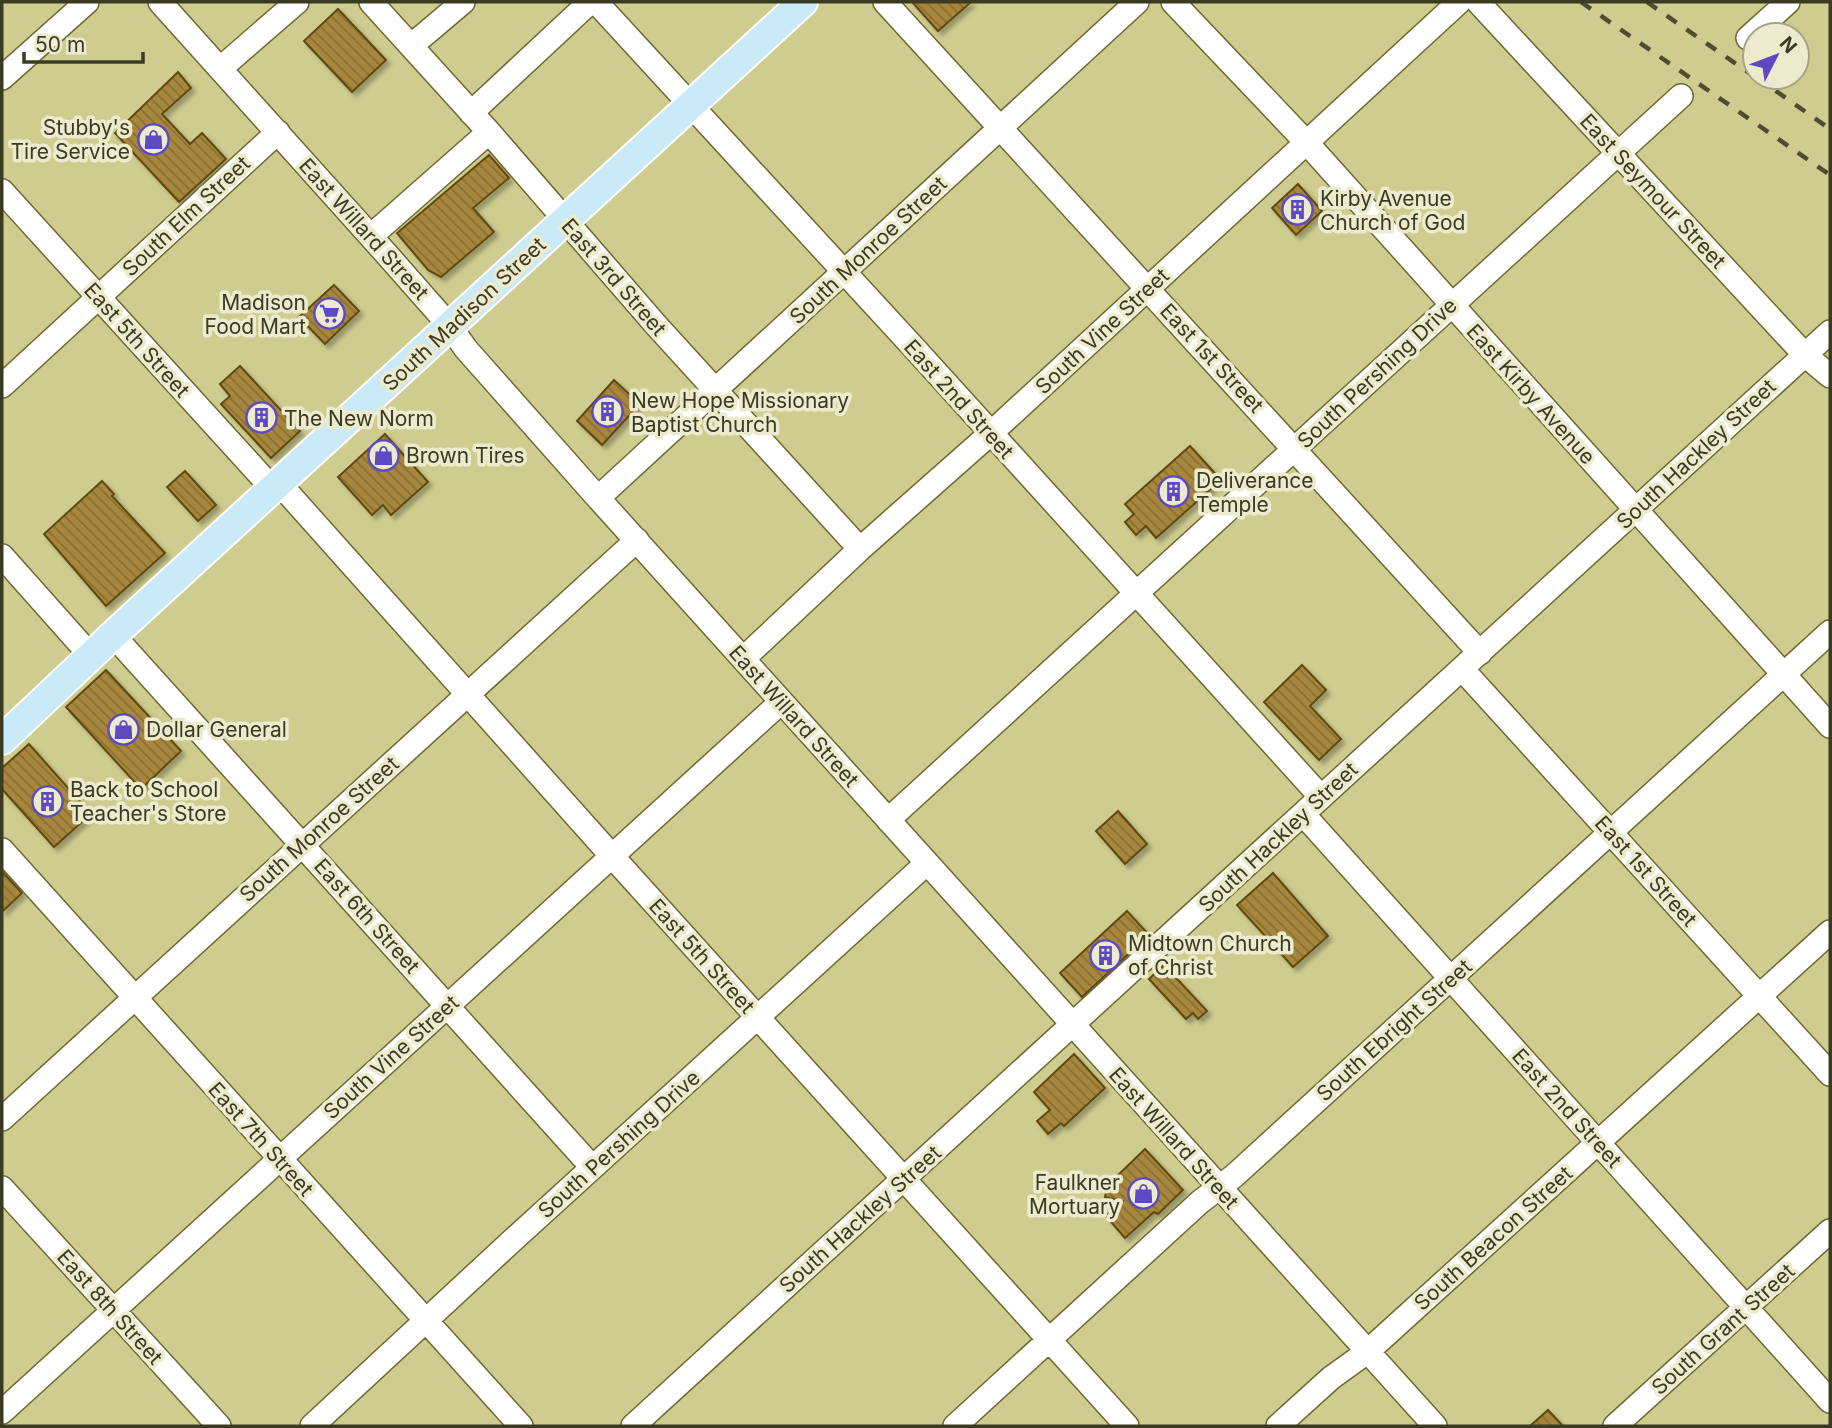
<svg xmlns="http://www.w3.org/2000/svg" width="1832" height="1428" font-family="Inter,sans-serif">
<defs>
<pattern id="building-back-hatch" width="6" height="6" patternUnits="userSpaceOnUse" patternTransform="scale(1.75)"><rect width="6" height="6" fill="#a7873e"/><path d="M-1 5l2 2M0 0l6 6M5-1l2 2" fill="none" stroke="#896f34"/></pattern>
<filter id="shadow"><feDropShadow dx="4" dy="4" stdDeviation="2" flood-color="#0004"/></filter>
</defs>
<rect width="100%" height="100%" fill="#cfcc90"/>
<!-- building -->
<path fill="url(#building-back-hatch)" stroke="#614a10" stroke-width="2" filter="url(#shadow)" d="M912 2H971L938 31Z
M338 9 386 60 352 92 304 41Z
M178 72 191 88 162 114 190 144 202 133 226 159 179 202 115 133Z
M489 155 509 178 473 208 494 232 441 277 428 270 397 233Z
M1298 184 1322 211 1296 235 1272 208Z
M334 285 359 311 325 344 299 317Z
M240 366 300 431 271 458 221 404 230 396 220 384Z
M614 380 640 404 602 445 577 421Z
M385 434 428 482 391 515 383 505 372 515 338 477Z
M1190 446 1221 480 1156 538 1146 526 1136 535 1125 522 1134 514 1125 504Z
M185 471 216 505 198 521 167 487Z
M102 481 114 494 112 496 165 553 106 606 44 534Z
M1302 665 1326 690 1310 706 1341 739 1319 760 1264 702Z
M106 670 181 751 141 789 66 707Z
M29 744 91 814 54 847 2 789V768Z
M1118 811 1147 844 1125 864 1096 831Z
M2 871 22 893 2 912Z
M1273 873 1328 936 1293 967 1237 905Z
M1127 911 1149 935 1082 997 1060 973Z
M1164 965 1207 1011 1198 1019 1193 1013 1186 1019 1149 979Z
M1074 1054 1105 1088 1064 1126 1061 1123 1048 1134 1037 1121 1050 1110 1034 1092Z
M1145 1149 1183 1190 1158 1214 1154 1212 1125 1238 1106 1216 1123 1201 1105 1197 1109 1179 1113 1180Z
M1548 1410 1563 1426H1530Z"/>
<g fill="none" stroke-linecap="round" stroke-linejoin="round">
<defs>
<path id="minor" d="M160 2 390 258 449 325 466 349 598 498 1435 1426
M371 2 489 132 656 325 860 549
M596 2 916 350 1321 797
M885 2 1480 653
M1173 2 1307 143 1830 726
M1478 2 1805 355 1830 376
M1748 38 1788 2
M411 46 463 2
M221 68 297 2
M2 78 87 2
M471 113 590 2
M2 191 273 489
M371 236 489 132
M2 386 278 132
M279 483 611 855 1127 1426
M598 498 1137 2
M2 556 91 656
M113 635 592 1167
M743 659 860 549 990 434 1459 2
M1462 669 1830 1074
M1303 814 1830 1401
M888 820 1681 96
M2 850 521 1426
M2 1119 637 540
M2 1188 219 1426
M2 1412 781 702
M312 1426 514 1239 927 863
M633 1426 1830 332
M955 1426 1200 1202 1234 1176 1830 632
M1278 1426 1331 1378 1367 1352 1830 932
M1615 1426 1830 1231"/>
<path id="major" d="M2 740 113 635 803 2"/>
</defs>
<!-- minor casing -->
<use href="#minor" stroke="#6d6930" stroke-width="26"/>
<!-- major casing -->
<use href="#major" stroke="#fff" stroke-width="32"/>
<!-- minor -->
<use href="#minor" stroke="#fff" stroke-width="23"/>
<!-- major -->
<use href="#major" stroke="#cbeaf7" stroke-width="28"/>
<!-- rail -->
<path stroke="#4e4d30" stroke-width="4.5" stroke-dasharray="12 12" stroke-linecap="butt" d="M1581 2 1830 175
M1647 2 1755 77
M1756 77 1830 129"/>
</g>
<!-- icons -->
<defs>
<symbol id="shop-ring" viewBox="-11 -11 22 22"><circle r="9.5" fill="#ecebce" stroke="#5d49c1" stroke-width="1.5"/><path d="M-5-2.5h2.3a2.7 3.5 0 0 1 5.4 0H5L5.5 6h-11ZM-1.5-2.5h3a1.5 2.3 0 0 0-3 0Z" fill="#5d49c1"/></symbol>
<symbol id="building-ring" viewBox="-11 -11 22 22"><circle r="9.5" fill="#ecebce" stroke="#5d49c1" stroke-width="1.5"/><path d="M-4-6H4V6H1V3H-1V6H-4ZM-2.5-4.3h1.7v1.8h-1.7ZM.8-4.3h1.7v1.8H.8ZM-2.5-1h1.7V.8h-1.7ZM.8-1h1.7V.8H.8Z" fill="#5d49c1"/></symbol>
<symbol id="supermarket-ring" viewBox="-11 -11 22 22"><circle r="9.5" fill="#ecebce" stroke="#5d49c1" stroke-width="1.5"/><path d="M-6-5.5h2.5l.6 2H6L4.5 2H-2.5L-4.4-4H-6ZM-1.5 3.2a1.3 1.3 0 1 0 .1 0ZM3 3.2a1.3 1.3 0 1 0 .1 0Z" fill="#5d49c1"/></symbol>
</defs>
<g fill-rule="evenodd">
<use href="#shop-ring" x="136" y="122" width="35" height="35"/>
<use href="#building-ring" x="1280" y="192" width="35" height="35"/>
<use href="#supermarket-ring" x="312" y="296" width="35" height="35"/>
<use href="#building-ring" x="590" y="394" width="35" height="35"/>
<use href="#building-ring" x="244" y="400" width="35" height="35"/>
<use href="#shop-ring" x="366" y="438" width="35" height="35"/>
<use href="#building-ring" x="1156" y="474" width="35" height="35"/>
<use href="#shop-ring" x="106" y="712" width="35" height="35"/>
<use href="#building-ring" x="30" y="784" width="35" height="35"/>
<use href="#building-ring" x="1088" y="938" width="35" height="35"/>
<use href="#shop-ring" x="1126" y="1176" width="35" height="35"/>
</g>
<g text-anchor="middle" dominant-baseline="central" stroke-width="7" stroke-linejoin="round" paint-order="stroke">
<!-- poi labels -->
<g font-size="21" fill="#3b3a22" stroke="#ecebce" text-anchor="start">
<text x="130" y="127" text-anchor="end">Stubby's<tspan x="130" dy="24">Tire Service</tspan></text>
<text x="1320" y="198">Kirby Avenue<tspan x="1320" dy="24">Church of God</tspan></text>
<text x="306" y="302" text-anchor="end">Madison<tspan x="306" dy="24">Food Mart</tspan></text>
<text x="631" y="400">New Hope Missionary<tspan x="631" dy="24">Baptist Church</tspan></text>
<text x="284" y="418">The New Norm</text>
<text x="406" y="455">Brown Tires</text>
<text x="1196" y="480">Deliverance<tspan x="1196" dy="24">Temple</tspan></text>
<text x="146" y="729">Dollar General</text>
<text x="70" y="789">Back to School<tspan x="70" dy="24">Teacher's Store</tspan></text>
<text x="1128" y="943">Midtown Church<tspan x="1128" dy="24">of Christ</tspan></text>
<text x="1120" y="1182" text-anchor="end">Faulkner<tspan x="1120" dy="24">Mortuary</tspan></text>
</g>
<!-- street labels -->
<g font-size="21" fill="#3b3a22" stroke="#ecebce">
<text transform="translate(1653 191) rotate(47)">East Seymour Street</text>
<text transform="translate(186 216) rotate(-43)">South Elm Street</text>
<text transform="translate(364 229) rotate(48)">East Willard Street</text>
<text transform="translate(868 250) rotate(-43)">South Monroe Street</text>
<text transform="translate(614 277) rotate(49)">East 3rd Street</text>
<text transform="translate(464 314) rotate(-43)">South Madison Street</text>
<text transform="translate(1102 331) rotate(-43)">South Vine Street</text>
<text transform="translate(137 340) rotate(48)">East 5th Street</text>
<text transform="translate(1212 358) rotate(47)">East 1st Street</text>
<text transform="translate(1377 373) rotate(-43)">South Pershing Drive</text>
<text transform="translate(1531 394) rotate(48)">East Kirby Avenue</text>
<text transform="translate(959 399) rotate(48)">East 2nd Street</text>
<text transform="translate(1696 454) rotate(-43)">South Hackley Street</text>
<text transform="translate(794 716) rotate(48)">East Willard Street</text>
<text transform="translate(319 829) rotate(-42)">South Monroe Street</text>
<text transform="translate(1278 837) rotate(-43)">South Hackley Street</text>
<text transform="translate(1646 871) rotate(48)">East 1st Street</text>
<text transform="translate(367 916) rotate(48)">East 6th Street</text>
<text transform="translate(702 956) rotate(48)">East 5th Street</text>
<text transform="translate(1394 1030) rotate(-42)">South Ebright Street</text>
<text transform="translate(391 1057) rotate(-42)">South Vine Street</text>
<text transform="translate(1567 1108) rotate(48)">East 2nd Street</text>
<text transform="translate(1174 1138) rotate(48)">East Willard Street</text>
<text transform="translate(261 1139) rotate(48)">East 7th Street</text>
<text transform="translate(619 1144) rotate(-42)">South Pershing Drive</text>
<text transform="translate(860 1219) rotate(-42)">South Hackley Street</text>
<text transform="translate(1493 1238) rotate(-42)">South Beacon Street</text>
<text transform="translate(110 1307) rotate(48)">East 8th Street</text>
<text transform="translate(1723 1329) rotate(-42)">South Grant Street</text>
</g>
</g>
<!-- border -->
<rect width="1832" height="1428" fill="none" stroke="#3b3a22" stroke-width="7"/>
<!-- north arrow -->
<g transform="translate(1776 56) rotate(48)"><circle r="33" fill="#ecebce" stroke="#a5a489" stroke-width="2"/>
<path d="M0-5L12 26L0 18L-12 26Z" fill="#5d49c1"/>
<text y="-10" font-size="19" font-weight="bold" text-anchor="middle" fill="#3b3a22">N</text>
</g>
<!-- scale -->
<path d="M24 52v10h119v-10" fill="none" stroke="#3b3a22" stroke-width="3.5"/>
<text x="35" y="52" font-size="21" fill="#3b3a22" stroke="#ecebce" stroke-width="5" paint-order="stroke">50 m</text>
</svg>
